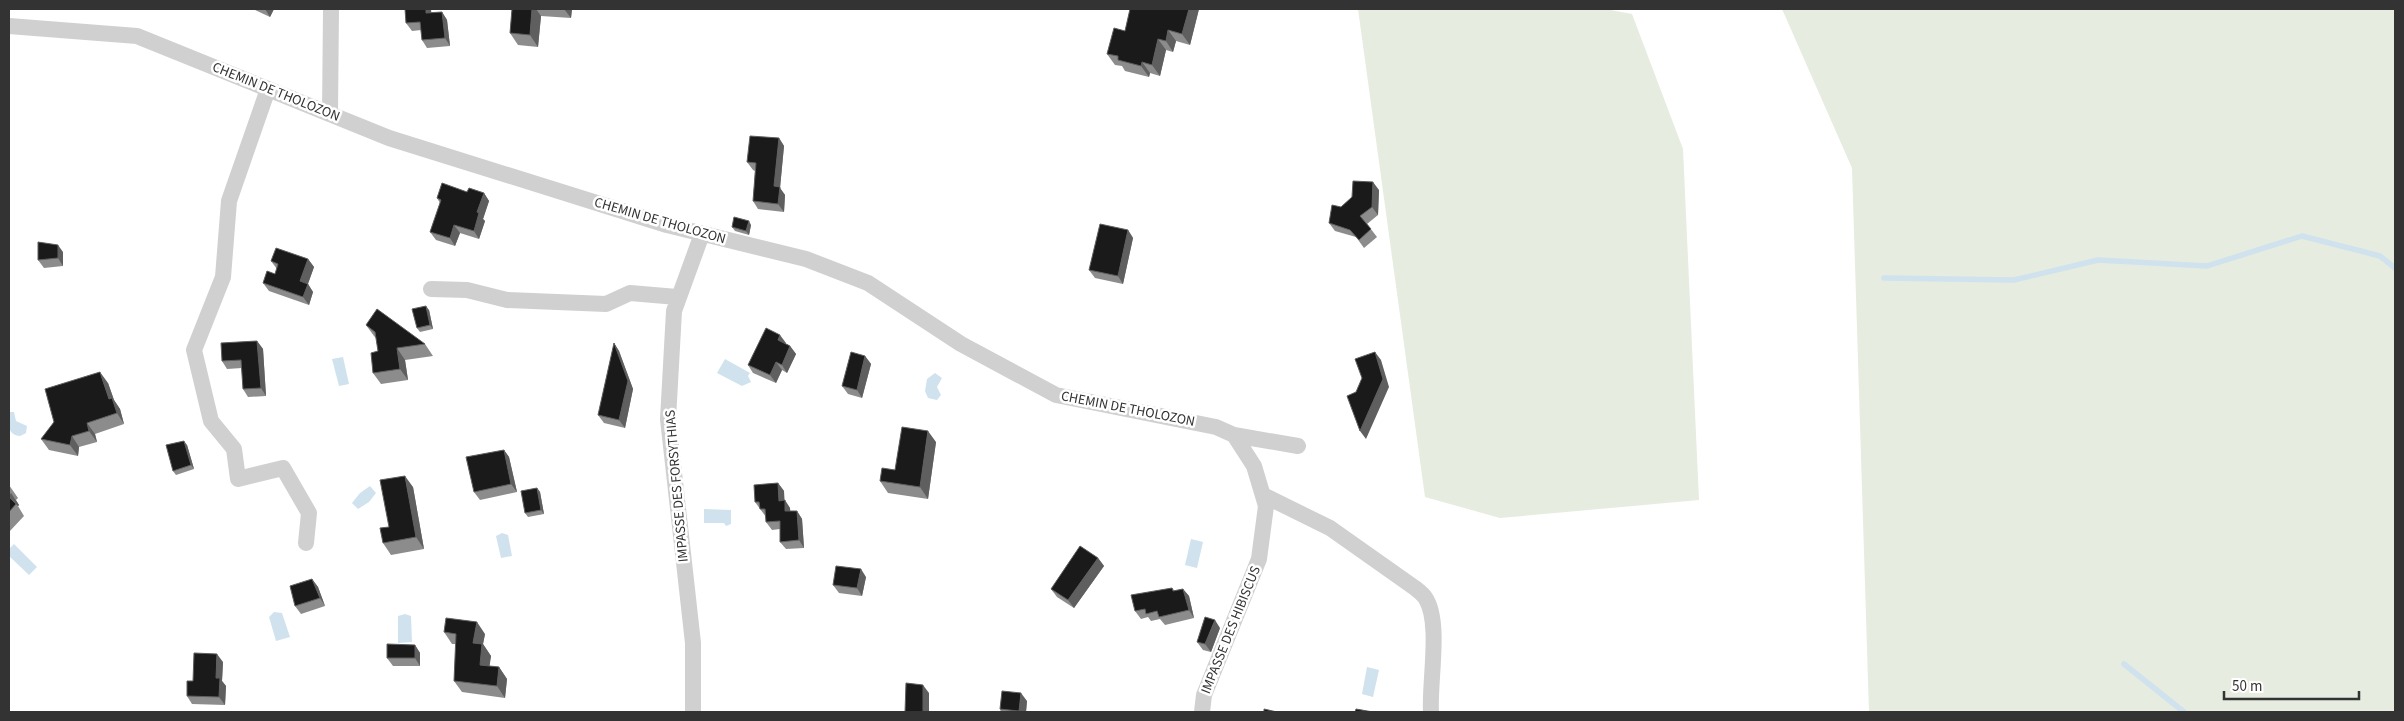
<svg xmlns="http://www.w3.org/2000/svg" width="2404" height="721" font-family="'Source Sans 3',sans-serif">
<rect width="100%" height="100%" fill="#fff"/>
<!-- green -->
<path fill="#e6ecdf" d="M1358 9H1605L1632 14 1683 149 1699 500 1500 518 1425 497Z
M1782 9H2395V712H1869L1852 168Z"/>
<!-- water -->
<path fill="#cfe2ee" d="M343 357 349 384 339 386 332 359Z
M725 359 750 373 748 376 751 382 742 386 717 373Z
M935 373 942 378 937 387 941 395 937 400 928 398 925 391 927 379Z
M9 412H14L16 421 27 426 26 433 20 436C6 435 9 423 9 412Z
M370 486 376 493 369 502 358 509 352 503 360 493Z
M704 509 731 510V524L726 526 724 523H704Z
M502 533 508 535 512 556 501 558 496 536Z
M1191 539 1203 542 1197 568 1185 565Z
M14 544 37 567 29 575 9 556V549Z
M274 612 282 613 290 637 276 641 269 617Z
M405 614 411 616 412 642 398 643V616Z
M1367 667 1379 670 1373 697 1362 694Z"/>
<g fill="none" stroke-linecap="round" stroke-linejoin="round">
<!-- stream -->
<path stroke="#cfe2ee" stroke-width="5.5" d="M1884 278 2014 280 2098 260 2207 266 2302 236 2380 256 2395 268
M2124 664 2184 712"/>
<!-- minor -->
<path stroke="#d0d0d0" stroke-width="16" d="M9 26 137 36 389 138 667 225 806 259 868 283 961 344 1056 395 1216 427 1234 435 1298 446
M268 89 229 201 223 277 194 350 211 421 234 449 238 479 283 468 309 513 306 543
M330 114 331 9
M431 289 467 290 507 300 606 304 630 293 677 297
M1263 495 1330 528 1415 588C1419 591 1424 595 1426 599 1441 623 1429 683 1431 712
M693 712V643L668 419 674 311 702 234
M1202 712 1204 695 1259 559 1266 506 1254 466 1234 435"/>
</g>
<!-- wall -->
<path fill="#8c8c8c" d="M253 9H274L270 17Z
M405 9H431V13L442 12 447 20 450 46 427 48 422 40 421 30 412 31 406 23Z
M512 9H572L571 18 541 16 538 47 518 45 510 33Z
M1130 9H1199L1190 45 1176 41 1173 52 1166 50 1160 76 1150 73 1149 77 1125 71 1122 66 1115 65 1107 54 1125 31Z
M779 138 784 146 780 188 785 195 784 212 758 209 753 201 755 171 753 170 747 162Z
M1379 190 1378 215 1367 224 1377 237 1364 248 1356 237 1335 231 1329 223 1341 207Z
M467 192 484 193 489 201 483 219 485 221 479 239 460 233 455 246 436 240 430 232 440 203 437 198Z
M751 225 749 235 735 231 732 227Z
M1128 230 1133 238 1123 284 1095 278 1089 270Z
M63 252V266L44 268 38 260Z
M308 259 314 267 308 284 313 292 309 305 269 291 263 283 275 274 277 269 271 261Z
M429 310 433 329 420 332 417 328Z
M366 325 425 344 433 356 405 360 408 380 381 384 373 373 378 351 376 338 374 336Z
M257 341 263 349 266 396 248 397 243 389 242 368 227 369 222 361Z
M614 343 619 351 633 389 625 428 604 423 598 415Z
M785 343 790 346 796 354 787 373 782 370 776 383 753 373 748 365 786 343Z
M865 356 871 364 862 398 848 394 842 386Z
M108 383 114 400 120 409 124 424 95 434 97 442 79 447 78 456 49 450 41 439Z
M936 442 928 499 888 493 880 481 895 470Z
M187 445 194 469 176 475 173 471Z
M504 450 509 457 517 492 480 500 474 492Z
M778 483 784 491V500L790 508V511H797L802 519 804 548 786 549 780 542V529L772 530 766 522V517L755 502Z
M9 485 18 498 16 500 19 505 18 506 24 516 9 532Z
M413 487 424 549 391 555 383 543 389 527Z
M537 488 540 492 544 514 528 517 525 513Z
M1098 558 1104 566 1074 608 1057 597 1051 589Z
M866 577 862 596 839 593 833 585Z
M312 579 318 587 325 606 301 614 295 606Z
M1172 588 1175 591 1183 589 1189 596 1194 618 1165 625 1160 619 1151 621 1148 617 1141 619 1135 611Z
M1220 628 1211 652 1203 650 1197 642Z
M444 632 485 634 483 644 491 656 489 666 499 667 507 679 505 698 462 692 454 681 456 644H452Z
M415 645 420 653V666H393L387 658Z
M223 662 222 681 226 686 225 705 192 704 187 696 193 681Z
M1027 701 1026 712H1001L1000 709Z"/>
<!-- shaded-wall -->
<path fill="#5f5f5f" d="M265 9H274L270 17Z
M426 9H431L432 21 426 13Z
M532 9H536L541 16 538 47 530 35Z
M564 9H572L571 18Z
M1189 9H1199L1190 45 1182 34Z
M442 12 447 20 450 46 445 38Z
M1168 30 1176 41 1173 52 1166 41Z
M1158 39 1166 50 1160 76 1152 65Z
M1142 62 1150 73 1149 77 1141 66Z
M779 138 784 146 780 188 785 195 784 212 778 204 774 186Z
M1373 182 1379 190 1378 215 1372 207Z
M484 193 489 201 483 219 485 221 479 239 474 231 477 212Z
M749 221 751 225 749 235 746 231Z
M454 225 460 233 455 246 450 238Z
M1128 230 1133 238 1123 284 1118 276Z
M58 245 63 252V266L58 258Z
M308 259 314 267 306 289 300 281Z
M308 284 313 292 309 305 303 297Z
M426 306 429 310 433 329 430 325Z
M780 335 786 343 783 348 778 340Z
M257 341 263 349 266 396 261 388Z
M614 343 619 351 633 389 625 428 619 420Z
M790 346 796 354 787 373 782 365Z
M397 348 405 360 408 380 400 369Z
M1375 352 1381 360 1389 387 1366 439 1360 431Z
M865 356 871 364 862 398 857 390Z
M776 362 782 370 776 383 770 375Z
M100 372 108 383 114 400 120 409 124 424 117 413 109 399Z
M87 423 95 434 97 442 89 431Z
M928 431 936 442 928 499 920 487Z
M72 436 79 447 78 456 70 445Z
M184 441 187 445 194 469 191 465Z
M504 450 509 457 517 492 511 484Z
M405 476 413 487 424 549 416 537Z
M778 483 784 491 785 508 779 501Z
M537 488 540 492 544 514 541 510Z
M11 493 19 505 18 506 9 498V496Z
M785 500 790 508 791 519 785 511Z
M797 511 802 519 804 548 799 540Z
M1098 558 1104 566 1074 608 1068 600Z
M861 569 866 577 862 596 857 588Z
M312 579 318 587 325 606 320 598Z
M1183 589 1189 596 1194 618 1189 610Z
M1215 620 1220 628 1211 652 1205 644Z
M477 622 485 634 483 644 491 656 488 677 480 665 473 643Z
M415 645 420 653V666L415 658Z
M217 654 223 662 222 681 226 686 225 705 219 697 216 678Z
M499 667 507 679 505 698 497 686Z
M923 685 929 693V712H923Z
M1021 693 1027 701 1026 712H1020L1019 711Z"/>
<!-- building -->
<path fill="#1a1a1a" stroke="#5f5f5f" d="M405 9H426V13L442 12 445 38 422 40 420 22 406 23Z
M512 9H532L530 35 510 33Z
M1130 9H1189L1182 34 1168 30 1166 41 1158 39 1152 65 1142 62 1141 66 1118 60V56L1107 54 1114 28 1125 31Z
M750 136 779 138 774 186 780 187 778 204 753 201 756 163 747 162Z
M1353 181 1373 182 1372 207 1360 216 1371 229 1359 240 1350 230 1329 223 1332 205 1341 207 1352 197Z
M442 183 467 192 469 188 484 193 477 212 479 213 474 231 454 225 450 238 430 232 441 200 437 198Z
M734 217 749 221 746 231 732 227Z
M1100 224 1128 230 1118 276 1089 270Z
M38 242 58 245V258L38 260Z
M276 248 308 259 300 281 308 284 303 297 263 283 267 271 275 274 278 264 271 261Z
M426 306 430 325 417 328 412 309Z
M377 309 425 344 397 348 400 369 373 373 371 353 378 351 375 332 366 325Z
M766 328 780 335 778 340 790 346 782 365 776 362 770 375 748 365Z
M257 341 261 388 243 389 241 360 222 361 221 343Z
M614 343 628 381 619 420 598 415Z
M851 352 865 356 857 390 842 386Z
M1375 352 1383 379 1360 431 1347 396 1356 392 1362 378 1355 359Z
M100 372 109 399 112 398 117 413 87 423 89 431 72 436 70 445 41 439 54 422 45 389Z
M902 427 928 431 920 487 880 481 882 468 895 470Z
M184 441 191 465 173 471 166 445Z
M504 450 511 484 474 492 466 457Z
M405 476 416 537 383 543 380 528 389 527 380 480Z
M778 483 779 501 785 500V511H797L799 540 780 542V521L766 522 765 509H760L759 502H755L754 485Z
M537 488 541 510 525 513 521 491Z
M9 497 16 504 9 512Z
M1080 546 1098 558 1068 600 1051 589Z
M836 566 861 569 857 588 833 585Z
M312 579 320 598 295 606 290 586Z
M1172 588 1173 591 1183 589 1189 610 1159 617 1157 611 1146 614 1145 609 1135 611 1131 595Z
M1205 617 1215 620 1205 644 1197 642Z
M446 618 477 622 473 643 482 644 480 665 499 667 497 686 454 681 456 634 444 632Z
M387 644 415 645V658H387Z
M194 653 217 654 216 678H220L219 697 187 696V681H193Z
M906 683 923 685V712H905Z
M1002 691 1021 693 1019 711 1000 709Z
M1264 709 1277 712H1264Z
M1356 709 1373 712H1355Z"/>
<g text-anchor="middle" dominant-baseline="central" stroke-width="5" stroke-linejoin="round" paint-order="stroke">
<!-- street labels -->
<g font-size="14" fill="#333" stroke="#fff">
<text transform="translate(276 92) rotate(22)">CHEMIN DE THOLOZON</text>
<text transform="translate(660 221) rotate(16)">CHEMIN DE THOLOZON</text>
<text transform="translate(1128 409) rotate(11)">CHEMIN DE THOLOZON</text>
<text transform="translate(677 486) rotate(-95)">IMPASSE DES FORSYTHIAS</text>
<text transform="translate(1231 630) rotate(-68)">IMPASSE DES HIBISCUS</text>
</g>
</g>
<!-- border -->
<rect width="2404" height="721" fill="none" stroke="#333333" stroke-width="20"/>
<!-- scale -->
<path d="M2224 691v8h135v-8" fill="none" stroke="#333333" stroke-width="2.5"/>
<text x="2232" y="691" font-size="15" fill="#333333" stroke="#ffffff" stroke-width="4" paint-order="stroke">50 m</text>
</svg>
